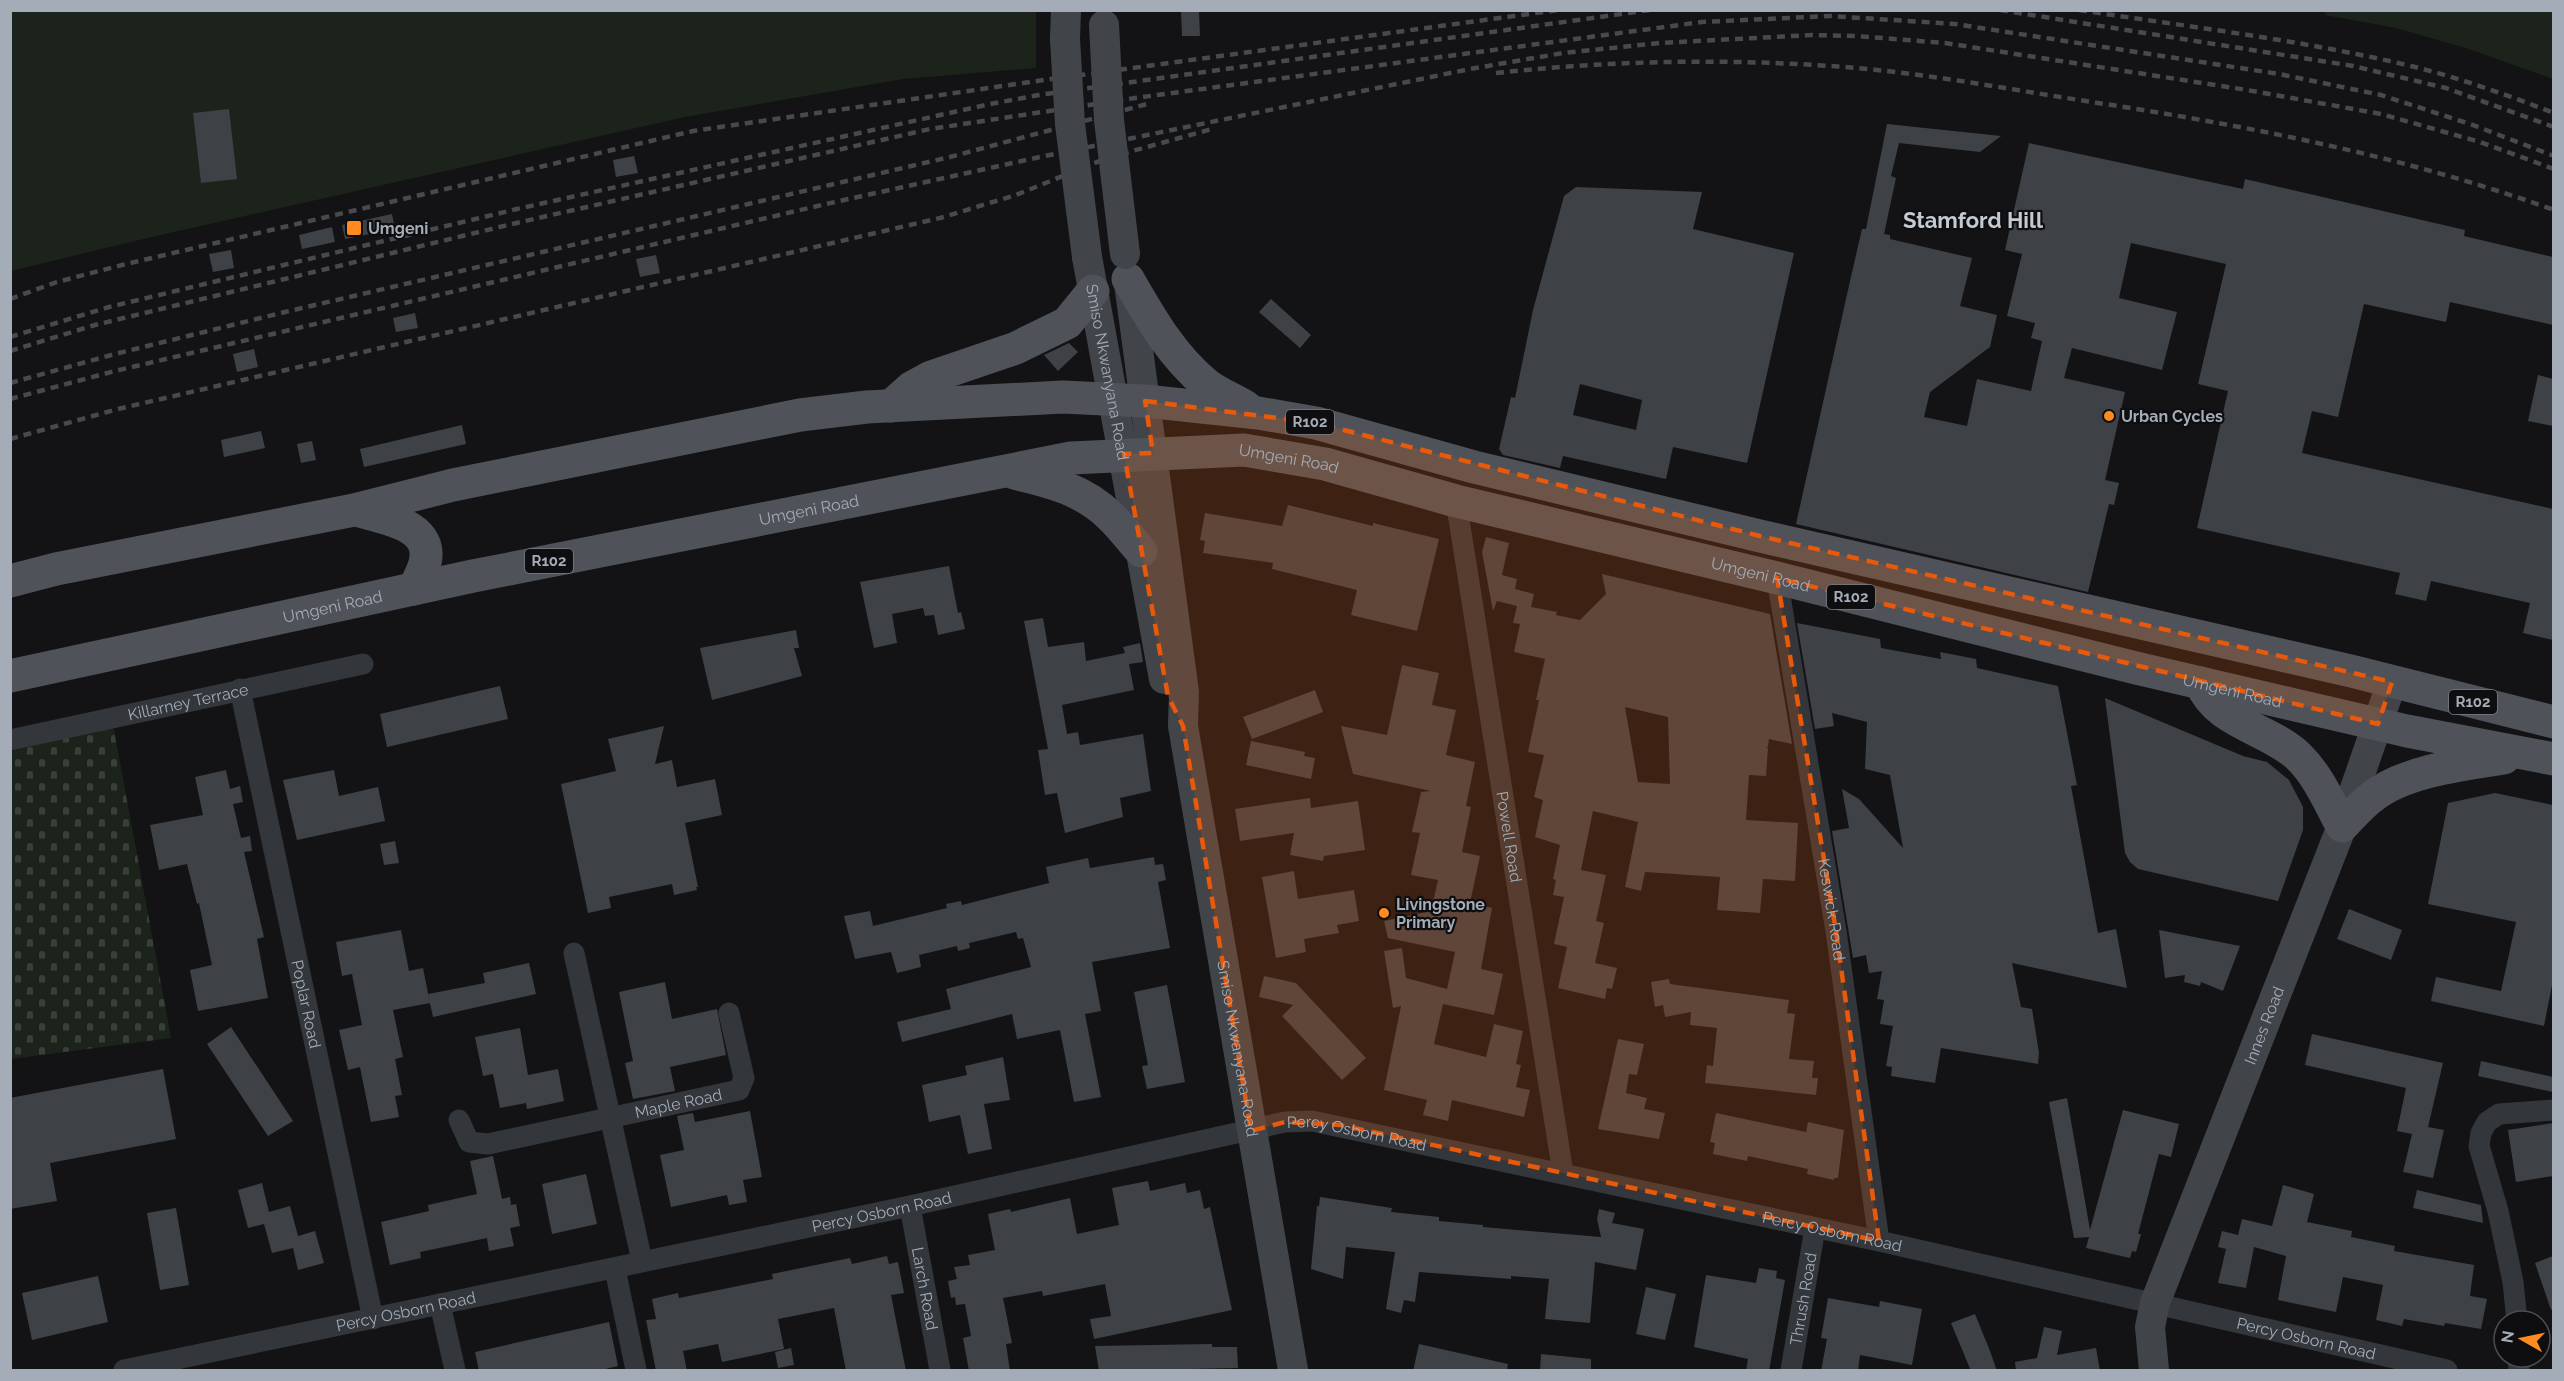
<svg xmlns="http://www.w3.org/2000/svg" width="2564" height="1381" font-family="Raleway,sans-serif">
<defs>
<pattern id="cemetery-stones" width="16" height="16" patternUnits="userSpaceOnUse" patternTransform="scale(1.5)"><rect width="16" height="16" fill="#1b231a"/><path d="M2 7V4a2 2 0 0 1 4 0v3zM10 15v-3a2 2 0 0 1 4 0v3z" fill="#394039"/></pattern>
</defs>
<rect width="100%" height="100%" fill="#131315"/>
<!-- grass -->
<path fill="#1b231a" d="M10 11H1036V68L903 79 685 117 143 239 11 271Z
M2326 11H2553V79L2466 48 2396 28 2325 15Z"/>
<!-- cemetery -->
<path fill="url(#cemetery-stones)" d="M113 725 171 1038 11 1059V751Z"/>
<!-- building -->
<path fill="#3e4145" fill-rule="evenodd" d="M1199 11 1200 36H1182L1181 12Z
M229 109 237 179 201 183 193 113Z
M1887 124 2001 136 1980 152 1899 143 1891 176 1896 178 1884 234 1890 235V239L1972 258 1960 306 1997 315 1990 347 1930 392 1924 417 1967 426 1977 379 2031 391 2042 341 2031 338 2035 323 2007 316 2022 254 2005 250 2029 143 2243 189 2245 179 2465 230 2464 236 2553 257V325L2450 302 2446 322 2364 304 2338 417 2312 411 2302 453 2553 509V640L2523 633 2530 603 2431 581 2426 601 2395 594 2400 573 2197 528 2228 391 2198 384 2226 264 2131 243 2119 298 2177 312 2162 370 2072 348 2064 378 2125 392 2105 480 2119 483 2114 505 2109 504 2088 592 1796 524 1850 281 1862 229H1866Z
M634 156 638 173 616 177 613 160Z
M1576 187 1702 192 1693 229 1794 253 1747 463 1673 447 1666 479 1563 456 1560 468 1503 455 1499 449 1511 397 1515 398 1533 310 1564 196ZM1580 384 1642 400 1636 430 1573 415Z
M392 214 395 229 345 239 342 225Z
M332 227 335 242 302 249 299 235Z
M231 250 234 268 213 272 209 254Z
M656 255 660 273 640 277 636 259Z
M1271 299 1311 335 1300 348 1259 312Z
M415 313 418 328 396 332 393 318Z
M1069 343 1078 352 1058 371 1044 355Z
M254 349 258 367 237 372 233 354Z
M2538 375 2553 379V426L2528 421Z
M462 425 466 444 364 467 360 449Z
M261 431 265 448 224 457 221 440Z
M312 441 316 460 301 463 297 444Z
M1288 505 1373 526V523L1439 539 1417 631 1351 615 1357 590 1272 569 1273 563 1203 553 1205 541 1200 540 1205 513 1282 526Z
M1486 537 1509 543 1502 575 1517 579 1515 589 1534 594 1531 607 1557 612 1556 615 1580 620 1606 594 1602 574 1770 614 1792 744 1769 739 1768 747H1766L1768 748 1766 776 1749 775 1746 820 1798 823 1795 881 1763 879 1760 913 1717 910 1720 877 1645 872 1641 891 1625 887 1638 822 1593 811 1581 870 1606 875 1596 921 1604 923 1595 963 1617 968 1612 989 1607 988 1605 999 1558 988 1567 947 1554 944 1564 897 1553 895 1556 880 1553 879 1560 845 1535 837 1543 800 1534 797 1544 755 1528 752 1539 700H1536L1545 659 1514 652 1520 624 1513 623 1517 606 1497 601 1493 611 1482 552ZM1625 707 1668 717 1670 784 1638 782Z
M949 566 958 613 961 612 965 629 938 635 934 615 925 616 923 608 892 614 897 643 874 648 860 582Z
M1043 618 1048 647 1084 642 1086 661 1125 653 1123 647 1140 643 1143 662 1129 664 1134 690 1062 705 1067 734 1078 732 1080 745 1143 734 1151 791 1120 798 1123 817 1065 833 1057 793 1045 795 1038 750 1048 749 1024 621Z
M1797 623 1880 639 1881 648 1941 659 1940 652 1976 659 1977 668 2058 686 2077 785 2071 786 2098 933 2116 929 2127 988 2012 963 2021 1007 2032 1009 2039 1053 2038 1064 1941 1048 1935 1083 1891 1076 1892 1067 1886 1066 1893 1026 1880 1024 1884 1000 1877 999 1882 971 1869 973 1866 955 1853 958 1832 831 1849 828 1842 789 1859 799 1903 848 1890 775 1865 769 1867 722 1832 713 1834 726 1815 729Z
M796 630 799 648H794L802 676 712 700 700 648Z
M1402 665 1439 673 1432 705 1456 710 1446 755 1475 762 1466 806 1471 807 1462 852 1480 856 1470 903 1492 908 1481 969 1503 974 1494 1015 1443 1004 1434 1044 1486 1057 1494 1024 1523 1031 1516 1064 1521 1065 1516 1087 1530 1090 1524 1117 1452 1100 1448 1121 1423 1115 1427 1100 1384 1090 1401 1006 1393 1008 1384 951 1402 948 1406 978 1447 989 1455 952 1388 938 1384 921 1431 911 1438 880 1411 875 1420 833 1412 832 1421 792 1431 791 1353 774 1341 726 1387 735Z
M500 686 508 719 387 747 380 714Z
M1315 690 1323 712 1252 739 1243 717Z
M2105 698 2243 756 2267 762 2289 780 2303 807V830L2278 901 2138 869 2130 862 2125 853Z
M664 726 655 764 672 760 677 787 715 779 722 815 685 823 698 887H696L697 890 674 895 672 884 609 897 611 908 588 913 561 784 616 771 608 739Z
M1251 741 1305 752 1304 756 1315 758 1311 779 1246 765Z
M226 770 230 789 240 786 243 802 233 804 241 838 250 836 252 851 244 852 264 937 257 939 268 998 198 1011 190 970 212 965 199 903 197 904 187 864 159 870 150 825 203 815 195 777Z
M334 770 339 796 378 787 385 821 297 840 283 780Z
M2495 793 2553 805V980L2544 1026 2431 1001 2436 977 2501 991 2516 922 2428 904 2448 803Z
M1310 798 1311 808 1358 801 1365 850 1324 856 1323 861 1290 855 1294 833 1240 841 1235 809Z
M395 841 399 863 384 865 380 844Z
M1154 857 1155 865 1163 864 1166 880 1158 882 1170 948 1092 962 1101 1011 1085 1014 1101 1097 1074 1102 1060 1030 1017 1039 1012 1014 902 1042 897 1022 951 1009 946 989 1031 967 1023 938 1018 939 1016 932 969 943 970 948 958 951 957 946 919 955 921 967 897 973 891 952 855 959 844 916 870 911 873 926 947 908 946 904 961 901 962 905 1049 883 1046 867 1088 858 1090 868Z
M1294 871 1298 899 1354 890 1359 921 1337 925 1339 933 1304 939 1306 952 1276 958 1262 877Z
M2349 909 2402 930 2391 960 2337 939Z
M401 930 409 971 423 968 430 1003 393 1010 403 1057 395 1059 402 1095 395 1096 399 1117 371 1122 360 1067 348 1070 339 1030 362 1025 352 974 342 976 336 942Z
M2159 930 2240 946 2223 991 2201 982 2200 986 2184 982 2185 975 2165 978Z
M529 963 536 994 433 1017 428 994 485 983 483 973Z
M1264 976 1296 983 1366 1058 1342 1080 1282 1016 1293 1005 1259 997Z
M1669 979 1670 984 1789 1000 1787 1013 1795 1014 1789 1059 1814 1061 1812 1078H1818L1816 1095 1705 1083 1707 1065 1713 1066 1717 1028 1690 1025 1691 1012 1665 1017 1663 1005 1655 1007 1651 982Z
M665 982 672 1019 717 1009 726 1055 670 1067 675 1091 633 1099 625 1063 633 1061 619 992Z
M1167 985 1185 1082 1147 1089 1142 1066 1148 1065 1134 992Z
M231 1027 293 1121 268 1136 207 1044Z
M520 1028 528 1075 558 1069 564 1101 527 1109 526 1103 500 1108 493 1074 483 1076 475 1037Z
M2312 1034 2443 1063 2428 1127 2444 1130 2433 1178 2403 1172 2412 1134 2397 1131 2406 1088 2305 1065Z
M1618 1039 1644 1044 1637 1075 1629 1074 1626 1093 1647 1098 1644 1109 1665 1113 1659 1139 1598 1129Z
M1003 1057 1010 1100 984 1104 992 1149 968 1154 960 1115 929 1122 922 1085 967 1075 965 1066Z
M2481 1061 2553 1077V1092L2478 1076Z
M163 1069 176 1139 50 1163 57 1201 10 1209V1098Z
M2067 1098 2090 1230 2123 1110 2179 1124 2171 1157 2159 1154 2138 1234H2141L2136 1252 2132 1251 2130 1258 2086 1248 2089 1237 2074 1238 2049 1102Z
M750 1111 762 1177 743 1180 747 1202 729 1205 727 1195 671 1207 660 1155 684 1150 677 1116 693 1113 695 1122Z
M1716 1113 1806 1132 1808 1122 1844 1130 1838 1178H1834V1180L1807 1174 1808 1169 1748 1156 1747 1161 1713 1154 1715 1143 1710 1142Z
M2553 1123V1176L2516 1182 2508 1130Z
M493 1156 502 1199 510 1197 511 1205 516 1204 520 1226 510 1228 514 1246 489 1251 487 1238 420 1252 421 1258 390 1265 381 1222 429 1211 428 1205 477 1194 470 1161Z
M586 1174 597 1224 552 1234 542 1184Z
M1148 1181 1150 1191 1185 1183 1187 1193 1200 1190 1204 1209 1210 1207 1232 1310 1094 1339 1090 1319 1111 1316 1105 1284 1043 1296 1042 1291 1003 1298 1012 1343 1006 1344 1010 1371H969L963 1338 971 1336 965 1304 956 1305 955 1297 951 1298 948 1281 957 1279 954 1267 970 1265 968 1255 995 1250 988 1214 1010 1209 1011 1212 1070 1198 1077 1234 1119 1225 1112 1188Z
M262 1183 269 1212 290 1206 298 1236 315 1231 324 1263 298 1270 293 1248 272 1253 264 1224 248 1228 238 1190Z
M2283 1185 2314 1194 2307 1222 2352 1231 2351 1237 2395 1246 2394 1251 2474 1265 2470 1296 2487 1299 2481 1329 2445 1323 2444 1326 2404 1319 2402 1326 2376 1320 2383 1285 2343 1277 2336 1312 2278 1300 2286 1256 2254 1247 2246 1288 2218 1283 2226 1249 2218 1247 2222 1231 2238 1235 2242 1219 2272 1226Z
M2417 1190 2481 1205 2483 1223 2413 1208Z
M1320 1197 1392 1208 1391 1212 1439 1217V1221L1483 1225V1227L1601 1237 1597 1219 1599 1209 1615 1213 1612 1223 1644 1229 1636 1270 1595 1262 1590 1323 1545 1319 1549 1279 1511 1276V1279L1419 1272 1415 1302 1404 1300 1401 1313 1386 1309 1395 1252 1346 1247 1343 1279 1311 1269 1317 1206H1319Z
M176 1208 189 1285 160 1290 147 1213Z
M887 1256 889 1264 898 1262 904 1293 891 1295 906 1371H846L834 1308 778 1319 784 1349 722 1362 718 1344 683 1351 687 1371H656L646 1320 656 1319 652 1299 678 1293 679 1298 773 1279 772 1274 850 1258 852 1264Z
M2553 1256V1309L2551 1310 2535 1263Z
M1759 1268 1777 1271 1776 1278 1785 1280 1769 1371H1746L1748 1359 1694 1347 1706 1275 1756 1283Z
M98 1276 108 1322 32 1340 22 1293Z
M1646 1287 1676 1294 1665 1340 1636 1334Z
M1828 1298 1879 1307 1880 1301 1922 1309 1912 1365 1860 1355 1858 1371H1821L1827 1339 1821 1338Z
M1975 1314 1990 1351 1997 1371H1971L1951 1323Z
M609 1322 618 1366 597 1371H479L475 1352Z
M2044 1327 2062 1331 2057 1355 2096 1348 2100 1371H2016L2015 1362 2037 1358Z
M1212 1344V1347H1237L1238 1368 1099 1371 1095 1346Z
M1419 1344 1508 1364 1507 1371H1413Z
M791 1348 794 1365 778 1368 775 1352Z
M1541 1354 1591 1359V1371H1540Z"/>
<g fill="none" stroke-linecap="round" stroke-linejoin="round">
<!-- street -->
<g stroke="#33363a" stroke-width="21">
<path id="s1" d="M1456 501 1563 1173"/>
<path id="s2" d="M1777 578 1836 931 1879 1241"/>
<path id="s3" d="M240 689 373 1319"/>
<path id="s4" d="M10 740 363 664"/>
<path d="M574 953 642 1261"/>
<path id="s5" d="M459 1120 469 1142 488 1144 739 1090 744 1078 729 1013"/>
<path id="s6" d="M910 1206 940 1370"/>
<path d="M615 1269 636 1370"/>
<path d="M440 1304 455 1370"/>
<path d="M2517 1321 2513 1282 2498 1211 2479 1146 2481 1133 2487 1122 2499 1114 2554 1110"/>
<path d="M2518 1357 2519 1370"/>
<path id="s7" d="M124 1370 910 1206 1285 1122 1312 1121 1879 1241 2447 1370"/>
<path id="s8" d="M1791 1370 1815 1228"/>
</g>
<!-- secondary -->
<g stroke="#41454a" stroke-width="30">
<path d="M1065 39 1066 10"/>
<path id="s9" d="M1087 257 1164 679"/>
<path id="s10" d="M1129 283 1184 692 1183 726 1293 1370"/>
<path id="s11" d="M2154 1370 2150 1327 2155 1303 2342 826 2392 682"/>
</g>
<!-- primary -->
<g stroke="#4f5359" stroke-width="33">
<path d="M1128 279C1150 317 1171 355 1206 384 1217 393 1233 399 1246 407"/>
<path d="M891 406 911 388 931 377 1016 348 1067 323 1093 291"/>
<path d="M1014 473C1049 481 1084 490 1110 516 1121 526 1131 540 1141 551"/>
<path d="M356 510C383 518 434 524 425 563 423 572 418 580 414 589"/>
<path d="M10 581 56 569 354 510 453 485 800 415 867 407 1063 397 1145 401 1258 413 1316 423 1474 467 1760 536 2351 671 2554 722"/>
<path id="s12" d="M10 676 473 576 1071 458 1244 450 1325 464 1456 501 1777 578 2136 668 2407 731 2554 759"/>
<path d="M2201 683C2216 723 2268 728 2298 756 2318 775 2329 802 2342 826 2352 816 2361 805 2372 797 2404 771 2465 764 2504 758"/>
</g>
<!-- rail -->
<path stroke="#464a4f" stroke-width="4.5" stroke-dasharray="8 6" stroke-linecap="butt" d="M2000 10 2353 66 2446 88 2554 127
M2079 10C2190 27 2302 40 2411 66 2460 78 2507 95 2554 113
M1496 73C1615 60 1737 58 1857 68 1935 75 2014 90 2092 102 2249 126 2404 156 2554 210
M10 299 57 282 122 265 693 131 1037 81 1558 10
M10 337 109 307 517 209 990 104 1039 95 1650 10
M10 351 95 325 512 224 930 129 1135 98 1702 22 1830 16 1955 24 2279 74 2381 95 2473 125 2554 156
M10 383 115 354 285 312 950 157 1151 103
M10 399 115 371 826 204 1040 157 1470 69 1563 53 1660 43 1812 35 1856 36 1945 43 2247 90 2381 114 2480 142 2554 169
M10 439 118 409 940 218 1016 195 1107 158 1212 129"/>
<!-- secondary-bridge -->
<path stroke="#41454a" stroke-width="30" d="M1104 25 1109 120 1125 254
M1065 39 1070 124 1087 257"/>
</g>
<!-- marked area -->
<path fill="#e8590c" fill-opacity="0.2" stroke="#e8590c" stroke-width="4.5" stroke-dasharray="12 8" stroke-linejoin="round" d="M1145 401 1316 423 1760 536 2392 682 2378 724 1777 578 1836 931 1879 1241 1340 1125 1285 1122 1251 1131 1183 726 1168 696 1124 454 1153 453Z"/>
<!-- markers -->
<g fill="#ff8a20" stroke="#0e0e10" stroke-width="2">
<rect x="346" y="220" width="16" height="16" rx="3"/>
<circle cx="2109" cy="416" r="6"/>
<circle cx="1384" cy="913" r="6"/>
</g>
<g text-anchor="middle" dominant-baseline="central" stroke-width="4.5" stroke-linejoin="round" paint-order="stroke">
<!-- shield labels -->
<g fill="#0e0e10" stroke="#767d85" stroke-width="1.5">
<rect x="1286" y="410" width="48" height="24" rx="4.5"/>
<rect x="525" y="549" width="48" height="24" rx="4.5"/>
<rect x="1827" y="585" width="48" height="24" rx="4.5"/>
<rect x="2449" y="690" width="48" height="24" rx="4.5"/>
</g>
<g font-size="15" font-weight="bold" fill="#a3acb7">
<text x="1310" y="422">R102</text>
<text x="549" y="561">R102</text>
<text x="1851" y="597">R102</text>
<text x="2473" y="702">R102</text>
</g>
<!-- poi labels -->
<g font-size="16" font-weight="bold" fill="#a3acb7" stroke="#0e0e10" text-anchor="start">
<text x="368" y="228">Umgeni</text>
<text x="2121" y="416">Urban Cycles</text>
<text x="1396" y="904">Livingstone<tspan x="1396" dy="18">Primary</tspan></text>
</g>
<!-- street labels -->
<g font-size="16" fill="#a3acb7" stroke="#0e0e10">
<text stroke="none"><textPath href="#s9" startOffset="117">Smiso Nkwanyana Road</textPath></text>
<text stroke="none"><textPath href="#s12" startOffset="1302">Umgeni Road</textPath></text>
<text stroke="none"><textPath href="#s12" startOffset="816">Umgeni Road</textPath></text>
<text stroke="none"><textPath href="#s12" startOffset="1788">Umgeni Road</textPath></text>
<text stroke="none"><textPath href="#s12" startOffset="330">Umgeni Road</textPath></text>
<text stroke="none"><textPath href="#s12" startOffset="2274">Umgeni Road</textPath></text>
<text stroke="none"><textPath href="#s4" startOffset="182">Killarney Terrace</textPath></text>
<text stroke="none"><textPath href="#s1" startOffset="340">Powell Road</textPath></text>
<text stroke="none"><textPath href="#s2" startOffset="336">Keswick Road</textPath></text>
<text stroke="none"><textPath href="#s3" startOffset="322">Poplar Road</textPath></text>
<text stroke="none"><textPath href="#s11" startOffset="366">Innes Road</textPath></text>
<text stroke="none"><textPath href="#s10" startOffset="774">Smiso Nkwanyana Road</textPath></text>
<text stroke="none"><textPath href="#s5" startOffset="238">Maple Road</textPath></text>
<text stroke="none"><textPath href="#s7" startOffset="1260">Percy Osborn Road</textPath></text>
<text stroke="none"><textPath href="#s7" startOffset="774">Percy Osborn Road</textPath></text>
<text stroke="none"><textPath href="#s7" startOffset="1746">Percy Osborn Road</textPath></text>
<text stroke="none"><textPath href="#s6" startOffset="84">Larch Road</textPath></text>
<text stroke="none"><textPath href="#s8" startOffset="72">Thrush Road</textPath></text>
<text stroke="none"><textPath href="#s7" startOffset="288">Percy Osborn Road</textPath></text>
<text stroke="none"><textPath href="#s7" startOffset="2232">Percy Osborn Road</textPath></text>
</g>
<!-- district labels -->
<g font-size="22" font-weight="bold" fill="#c4cad2" stroke="#0e0e10">
<text x="1973" y="220">Stamford Hill</text>
</g>
</g>
<!-- border -->
<rect width="2564" height="1381" fill="none" stroke="#a3acb7" stroke-width="24"/>
<!-- north arrow -->
<g transform="translate(2522 1339) rotate(279)"><circle r="28" fill="#0e0e10" stroke="#4a4d53" stroke-width="1.5"/>
<path d="M0-4.5L10 22L0 15L-10 22Z" fill="#ff8a20"/>
<text y="-9" font-size="16" font-weight="bold" text-anchor="middle" fill="#a3acb7">N</text>
</g>
</svg>
